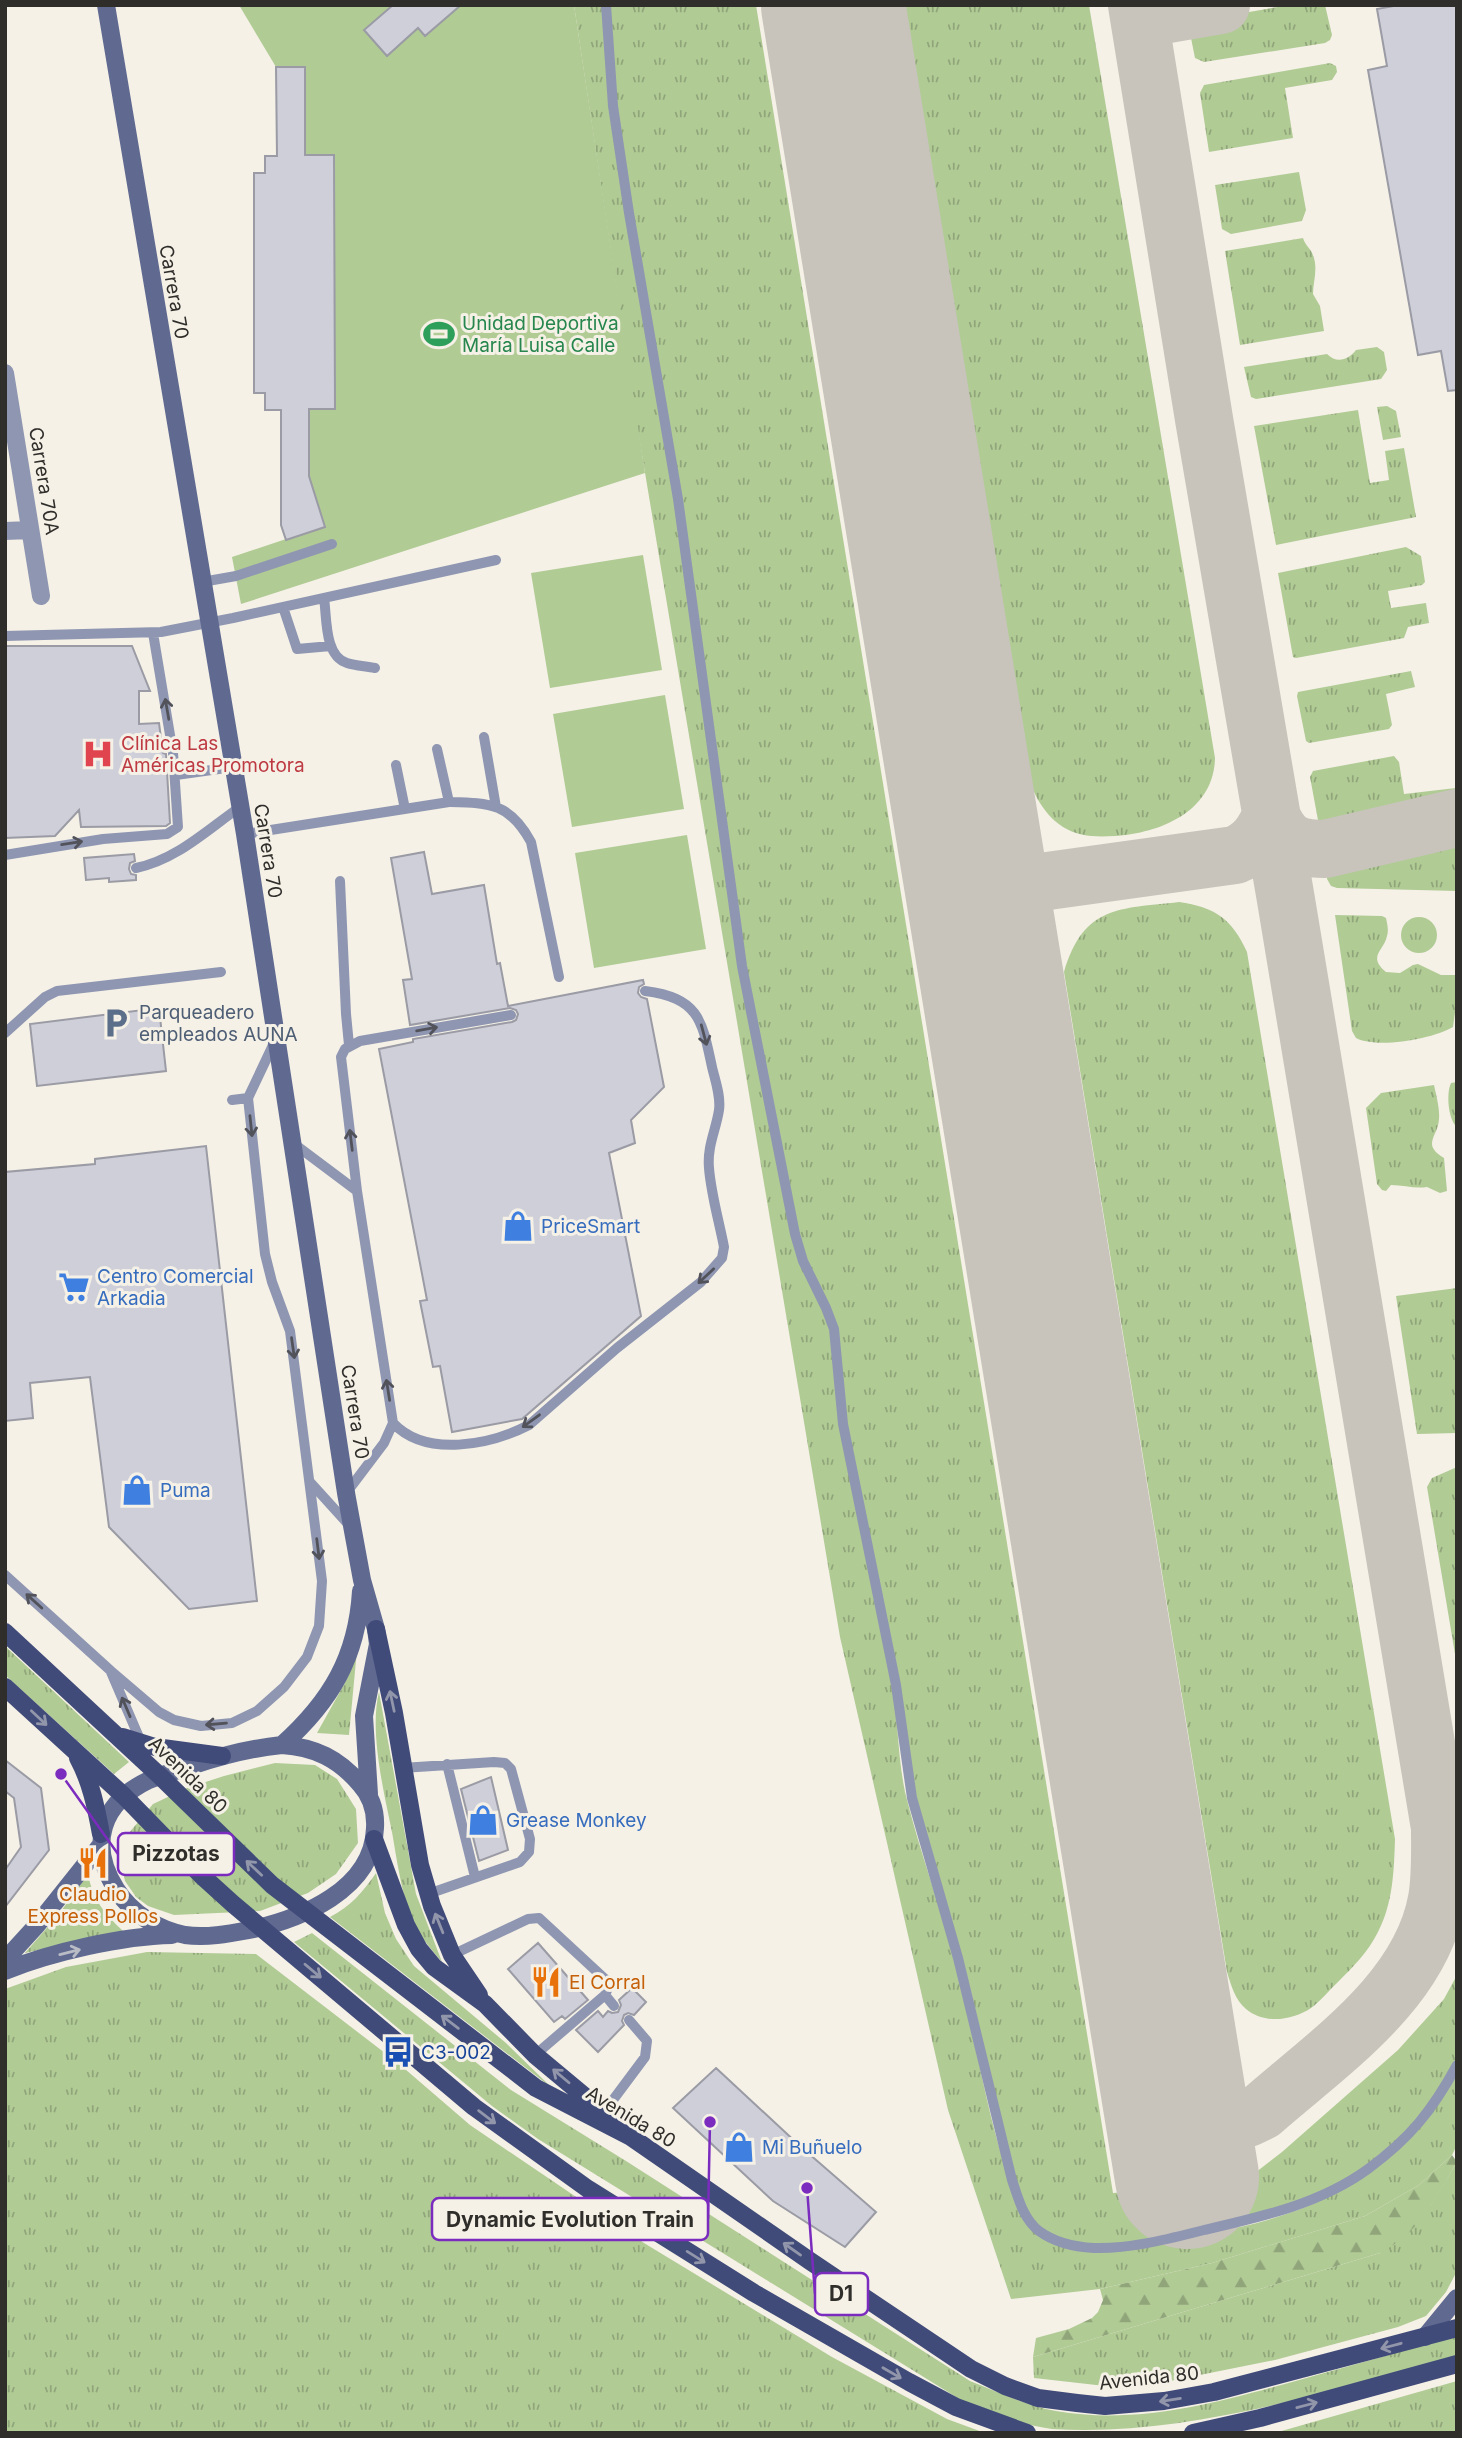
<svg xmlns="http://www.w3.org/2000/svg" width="1462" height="2438" font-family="Inter,sans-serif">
<defs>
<pattern id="grass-tufts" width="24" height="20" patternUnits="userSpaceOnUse" patternTransform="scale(1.75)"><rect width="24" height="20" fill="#b1cb95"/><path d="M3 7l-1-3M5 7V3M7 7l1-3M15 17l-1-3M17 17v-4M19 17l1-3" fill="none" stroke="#90a57a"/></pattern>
<pattern id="forest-firs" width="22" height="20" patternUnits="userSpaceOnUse" patternTransform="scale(1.75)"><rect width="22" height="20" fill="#b1cb95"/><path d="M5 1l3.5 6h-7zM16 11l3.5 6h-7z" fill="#90a57a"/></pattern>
</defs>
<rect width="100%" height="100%" fill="#f5f1e7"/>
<!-- grass -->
<path fill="url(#grass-tufts)" d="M574 5H756L1113 2193 1151 2190 1159 2195 1200 2191 1226 2185 1251 2176 1282 2152 1398 2050 1444 1999 1457 1975C1457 1994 1461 2043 1456 2059 1450 2076 1439 2093 1429 2108 1406 2141 1365 2169 1329 2188 1289 2208 1244 2217 1201 2227 1171 2234 1138 2244 1107 2244 1084 2244 1056 2243 1039 2225 1020 2208 1016 2177 1009 2154 994 2101 984 2048 972 1996 956 1930 933 1867 917 1801 909 1769 906 1735 902 1702H895C898 1732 899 1763 905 1792 920 1854 943 1913 959 1974 975 2036 984 2099 1003 2160 1008 2178 1012 2198 1022 2215 1027 2224 1034 2232 1043 2238 1090 2268 1188 2238 1240 2227 1335 2206 1409 2160 1457 2073V2145L1452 2155 1419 2185 1365 2216 1212 2263 1100 2289 1011 2299 948 2110 840 1637 636 419Z
M899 5H1089L1215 758C1214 811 1161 833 1115 836 1096 837 1079 837 1063 827 1040 812 1032 788 1022 764Z
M1289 5H1325L1332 35 1330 40 1325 43 1204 62 1195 58 1189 28 1192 22Z
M1330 63 1336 66 1337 72 1332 80 1285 88 1293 138 1209 152 1200 93 1204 85Z
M1299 172 1306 210 1302 221 1231 234 1222 229 1215 185Z
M1303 238C1305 245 1310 248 1312 253 1319 267 1313 281 1313 294L1320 306 1324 331 1240 345 1225 251Z
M1377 347 1384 352 1387 370 1381 379 1256 399 1251 397 1244 367 1327 354C1337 364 1348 360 1356 350Z
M1387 406 1396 411 1401 437 1383 440 1377 407Z
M1358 410 1370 483 1389 480 1385 451 1404 448 1416 517 1276 545 1254 426Z
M1406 547 1421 556 1425 582 1422 585 1388 591 1391 608 1426 603 1429 623 1408 627 1404 638 1296 658 1293 657 1278 573Z
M1411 671 1415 687 1386 694 1392 725 1389 729 1309 743 1306 741 1297 696 1298 692Z
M1394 756 1399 762 1404 794 1456 788 1457 804 1332 837 1323 836 1320 831 1310 777 1313 771Z
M1457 832V891L1337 888 1331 886 1327 879 1328 867 1337 860Z
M1179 902C1215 907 1232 919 1247 952L1395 1839C1394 1871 1393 1903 1378 1932 1368 1952 1353 1967 1338 1982 1329 1990 1321 2001 1311 2008 1293 2020 1265 2025 1246 2009 1235 2000 1231 1985 1227 1972L1064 972C1084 905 1119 909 1179 902Z
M1335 915 1382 916 1386 918C1387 923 1389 930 1387 936 1384 951 1367 956 1386 972L1400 973 1413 965 1418 964 1441 975H1457V998L1453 1027C1433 1039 1377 1049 1356 1038L1352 1031Z
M1401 935a18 18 0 1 1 36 0a18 18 0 1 1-36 0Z
M1457 1082V1127C1448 1120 1446 1093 1451 1083Z
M1434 1085C1436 1095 1440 1108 1439 1119 1438 1137 1421 1144 1444 1158L1447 1191 1440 1193 1427 1187C1415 1189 1404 1185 1391 1185L1386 1191 1382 1190 1377 1184 1366 1108 1381 1093Z
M1457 1288V1433L1417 1434 1396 1296Z
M1457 1467V1666L1427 1487 1432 1478Z
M5 1646 129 1762 114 1774 5 1675Z
M357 1650 349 1735 317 1733 347 1679Z
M379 1692 416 1894 442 1962C430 1948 418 1934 411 1917 401 1890 397 1861 392 1832 384 1793 369 1731 379 1692Z
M275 1763 315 1765 337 1779 356 1809 358 1843 336 1874 308 1893 260 1911 174 1915 148 1906 136 1897 125 1881 119 1856 129 1833 153 1804 187 1788 224 1776Z
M88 1873C92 1899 105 1914 123 1931L25 1953 59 1914Z
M376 1873 385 1913 396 1939 414 1966 506 2043 552 2088 330 1917C351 1906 362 1893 376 1873Z
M312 1933 511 2090 626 2161 970 2381C998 2392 1027 2406 1056 2411 1136 2425 1215 2403 1292 2382 1347 2367 1402 2351 1457 2335V2356C1334 2391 1180 2438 1052 2429 1020 2425 990 2412 961 2400L538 2139 492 2106 294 1942Z
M147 1952 256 1954 398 2063 470 2125 644 2243 832 2357 947 2419 985 2433H5V1989L66 1967Z
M1457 2162V2271L1446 2292 1426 2316 1398 2327 1275 2360 1160 2383 1105 2386 1034 2378 1033 2357 1380 2253 1431 2205Z
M1457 2381V2433H1273L1278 2432Z"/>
<!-- forest -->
<path fill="url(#forest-firs)" d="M1452 2155 1457 2162C1433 2202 1422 2230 1380 2253L1033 2357 1036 2338 1069 2329 1092 2318 1098 2312 1103 2300 1100 2289 1212 2263 1365 2216 1419 2185Z"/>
<!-- garden -->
<path fill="#b1cb95" d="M239 5H574L645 473 241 604 232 557 286 539 281 410 265 393H254V173H265V156L277 155 276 67Z
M643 555 662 670 550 688 531 573Z
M665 695 684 809 572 827 553 714Z
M687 835 706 949 594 968 575 853Z"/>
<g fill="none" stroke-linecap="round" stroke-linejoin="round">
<!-- taxiway -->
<path stroke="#c8c4bc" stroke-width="58" d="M1137 5 1204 419 1286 900 1440 1828C1440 1851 1441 1876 1437 1899 1421 1991 1328 2053 1262 2111 1238 2124 1209 2135 1187 2113 1182 2108 1178 2100 1174 2094
M1140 19 1221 5
M1271 816C1284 844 1295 848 1325 849L1457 818
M972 856C981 881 1003 884 1026 884L1235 855C1254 847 1263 835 1271 816
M985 935C986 903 998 896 1026 884"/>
<!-- runway -->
<path stroke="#c8c4bc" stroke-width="144" d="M833 5 1187 2177"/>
</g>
<!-- building -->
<path fill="#cecfd9" stroke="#9a9ba4" stroke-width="2" d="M393 5H461L425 36 418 28 387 56 364 30Z
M1399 5H1457V390L1448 391 1441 351 1418 355 1368 70 1387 66 1377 9Z
M276 67H305V155H334L335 409H309V476L325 527 286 540 281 525V410H265V393H254V173H265V156H277Z
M5 646H132L150 691H139V724L159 723 163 753 166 754 170 823 166 826 81 827 79 810 55 836 5 838Z
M424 852 432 894 484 885 497 964 500 963 508 1006 643 980 644 984 639 987 638 993 641 997 647 999 664 1087 631 1120 635 1143 609 1153 641 1316 522 1419 452 1432 440 1366 433 1367 420 1301 427 1300 379 1049 413 1042V1039L512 1022 516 1020 518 1014 516 1010 510 1008 410 1025 403 980 412 979 391 858Z
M134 854 135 861 130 863 129 869 131 874 136 875V880L109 882V878L86 880 84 858Z
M159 1008 166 1071 37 1086 30 1024Z
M206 1146 257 1601 189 1609 109 1527 90 1377 30 1383 33 1418 5 1421V1172L95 1164V1159Z
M5 1760 41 1788 49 1850 5 1907V1870L21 1847 14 1798 5 1791Z
M491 1777 508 1850 479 1861 461 1789Z
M538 1943 588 2000 565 2019 562 2016 554 2022 508 1969Z
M632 1988 646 2002 634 2015 628 2013 624 2015 622 2021 624 2025 598 2052 576 2030 598 2011 603 2017 608 2011 612 2013 618 2012 621 2005 619 2000Z
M716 2068 800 2146 876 2212 845 2247 773 2201 673 2108Z"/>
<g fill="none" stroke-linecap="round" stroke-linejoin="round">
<!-- lane -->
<path stroke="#8f96b1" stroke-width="10" d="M606 5 613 106 629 213 678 499 742 966 795 1234 803 1261 826 1308 834 1329 843 1424 896 1685 912 1798 958 1958 1012 2180C1018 2197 1023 2219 1039 2231 1054 2242 1075 2247 1094 2248 1131 2249 1168 2239 1204 2230 1261 2217 1320 2204 1368 2169 1410 2138 1432 2111 1457 2065
M202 582 236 576 332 544
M324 598C327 617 324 656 347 663 356 666 366 666 375 668
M283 607 297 649 331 646
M5 636 161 632 233 618 496 560
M484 737 496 807
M437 749 449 802
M396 765 405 809
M176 775 233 767
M245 834 449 802C490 803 510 803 531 842L559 977
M5 855 103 839 167 834 178 827 173 753 153 633
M136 868C176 860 207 830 240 807
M340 881 346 1014 349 1045
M5 1033 45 997 57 991 221 972
M232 1100 248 1098
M293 1143 357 1191
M393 1423C426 1458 490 1445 529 1425L617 1348 701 1282 722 1258 724 1247C719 1221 711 1194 709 1168 707 1146 716 1130 719 1110 721 1096 715 1080 712 1067 702 1020 699 998 645 991
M310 1482 349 1525
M347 1492 384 1443 393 1423 357 1191 341 1057 345 1049 360 1041 511 1015
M5 1575 111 1671 159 1712 174 1720 201 1726 232 1723 257 1711 284 1687 307 1657 319 1626 322 1581 290 1331 272 1282 265 1254 248 1098 274 1043
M111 1672 141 1742
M447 1764 475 1877
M402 1768 494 1762 505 1763 511 1769 530 1839 529 1852 520 1862 428 1894
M452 1955 528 1919 539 1918 606 1980 608 1988 605 1995 535 2055
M605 1995 614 2006
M604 2112 645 2057 647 2041 629 2020"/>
<!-- street -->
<path stroke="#8f96b1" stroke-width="18" d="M5 373 41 596
M5 531 30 530"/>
<!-- secondary -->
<path stroke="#606a91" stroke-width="18" d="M106 5 245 834 346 1493 362 1580 376 1629 378 1644 364 1716 369 1794
M282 1745C315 1747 339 1759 360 1784 371 1796 376 1811 375 1828 373 1890 301 1919 249 1930 228 1934 206 1938 185 1935 158 1930 131 1913 116 1889 88 1845 101 1803 149 1780 163 1774 179 1770 194 1765 224 1755 252 1748 282 1745Z
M282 1745C331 1701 357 1657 361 1591
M5 1960 37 1925 100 1846
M5 1971C51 1952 123 1936 172 1935
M1425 2337 1457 2298"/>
<!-- primary -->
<path stroke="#414b79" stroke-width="18" d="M376 1629 394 1713 420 1865 432 1906 452 1955 479 1995
M5 1632 160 1776 272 1885 536 2088 631 2137 810 2261 971 2369 1005 2386 1038 2398 1077 2403 1105 2406 1164 2401 1214 2392 1457 2328
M5 1687 124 1796 201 1875 233 1904 474 2107 588 2189 754 2293 909 2382 956 2407 1027 2433
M123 1737 155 1747 222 1756
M78 1758C91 1782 96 1807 101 1834
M374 1839 406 1925 419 1949 434 1967 485 2004 535 2055 613 2120
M1193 2433 1260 2418 1457 2364"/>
</g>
<!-- one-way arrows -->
<defs><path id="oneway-shaft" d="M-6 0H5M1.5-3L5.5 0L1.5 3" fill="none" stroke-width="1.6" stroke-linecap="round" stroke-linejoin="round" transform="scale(1.75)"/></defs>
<g stroke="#51525a">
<use href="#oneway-shaft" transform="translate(167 709) rotate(-100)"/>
<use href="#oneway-shaft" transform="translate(72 843) rotate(-9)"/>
<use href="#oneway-shaft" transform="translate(427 1029) rotate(-10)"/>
<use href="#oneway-shaft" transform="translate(704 1035) rotate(75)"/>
<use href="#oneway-shaft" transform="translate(251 1126) rotate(84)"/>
<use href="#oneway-shaft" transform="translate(351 1140) rotate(-97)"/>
<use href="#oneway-shaft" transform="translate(706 1276) rotate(137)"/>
<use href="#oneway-shaft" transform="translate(293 1348) rotate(82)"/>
<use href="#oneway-shaft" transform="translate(388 1390) rotate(-99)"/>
<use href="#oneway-shaft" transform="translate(531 1421) rotate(144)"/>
<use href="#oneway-shaft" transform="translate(318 1549) rotate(83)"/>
<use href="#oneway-shaft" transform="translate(34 1601) rotate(-138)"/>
<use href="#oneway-shaft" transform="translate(126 1707) rotate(-113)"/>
<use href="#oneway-shaft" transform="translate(216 1724) rotate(175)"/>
</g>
<g stroke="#9296aa">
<use href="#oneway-shaft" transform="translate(392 1701) rotate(-102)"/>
<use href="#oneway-shaft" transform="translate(39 1718) rotate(43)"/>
<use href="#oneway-shaft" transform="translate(254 1868) rotate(-137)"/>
<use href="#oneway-shaft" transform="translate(439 1923) rotate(-112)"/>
<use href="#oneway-shaft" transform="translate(313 1971) rotate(40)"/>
<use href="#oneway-shaft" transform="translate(450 2022) rotate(-143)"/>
<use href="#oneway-shaft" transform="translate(561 2076) rotate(-140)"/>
<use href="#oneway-shaft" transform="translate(487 2117) rotate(37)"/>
<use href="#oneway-shaft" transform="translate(792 2249) rotate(-145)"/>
<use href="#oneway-shaft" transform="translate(696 2257) rotate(32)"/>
<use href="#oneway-shaft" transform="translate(1391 2346) rotate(165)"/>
<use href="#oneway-shaft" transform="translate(892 2373) rotate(30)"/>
<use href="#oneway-shaft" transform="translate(1170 2400) rotate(171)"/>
<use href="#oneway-shaft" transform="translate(1307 2405) rotate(-15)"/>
</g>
<use stroke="#b9bbc5" href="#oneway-shaft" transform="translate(70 1952) rotate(-14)"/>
<!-- icons -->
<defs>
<symbol id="stadium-bare" viewBox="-9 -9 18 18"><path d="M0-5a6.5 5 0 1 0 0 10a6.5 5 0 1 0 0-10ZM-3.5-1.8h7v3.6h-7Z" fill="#2e9e5b" stroke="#f5f1e7" stroke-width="2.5" paint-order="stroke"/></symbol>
<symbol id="hospital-bare" viewBox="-9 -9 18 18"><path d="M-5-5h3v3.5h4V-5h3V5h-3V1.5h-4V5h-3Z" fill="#e0444e" stroke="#f5f1e7" stroke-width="2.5" paint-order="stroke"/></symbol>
<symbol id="parking-bare" viewBox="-9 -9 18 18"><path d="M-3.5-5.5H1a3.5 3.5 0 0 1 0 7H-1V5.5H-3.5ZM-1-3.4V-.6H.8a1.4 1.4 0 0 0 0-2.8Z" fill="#5c6f8a" stroke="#f5f1e7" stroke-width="2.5" paint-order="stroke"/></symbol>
<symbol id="shop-bare" viewBox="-9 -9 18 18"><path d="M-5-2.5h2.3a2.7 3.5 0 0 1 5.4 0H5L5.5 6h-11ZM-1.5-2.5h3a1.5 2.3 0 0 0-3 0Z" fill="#3f7fe0" stroke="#f5f1e7" stroke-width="2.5" paint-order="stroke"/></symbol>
<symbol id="supermarket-bare" viewBox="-9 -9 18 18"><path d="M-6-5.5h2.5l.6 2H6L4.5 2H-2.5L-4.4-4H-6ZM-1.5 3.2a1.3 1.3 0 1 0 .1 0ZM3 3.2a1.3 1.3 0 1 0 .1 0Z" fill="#3f7fe0" stroke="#f5f1e7" stroke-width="2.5" paint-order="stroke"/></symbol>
<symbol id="restaurant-bare" viewBox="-9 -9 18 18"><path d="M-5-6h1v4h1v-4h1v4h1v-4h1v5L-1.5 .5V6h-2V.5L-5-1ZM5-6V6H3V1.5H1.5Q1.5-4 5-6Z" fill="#e8710a" stroke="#f5f1e7" stroke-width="2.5" paint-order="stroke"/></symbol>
<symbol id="bus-bare" viewBox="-9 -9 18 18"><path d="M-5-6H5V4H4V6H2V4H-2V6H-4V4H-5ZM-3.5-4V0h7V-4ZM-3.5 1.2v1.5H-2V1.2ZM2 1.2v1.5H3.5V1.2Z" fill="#1a4fb4" stroke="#f5f1e7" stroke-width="2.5" paint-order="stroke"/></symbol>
</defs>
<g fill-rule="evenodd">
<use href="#stadium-bare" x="417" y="312" width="44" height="44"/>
<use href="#hospital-bare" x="76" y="732" width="44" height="44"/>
<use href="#parking-bare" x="94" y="1001" width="44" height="44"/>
<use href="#shop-bare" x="496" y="1204" width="44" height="44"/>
<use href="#supermarket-bare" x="52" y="1265" width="44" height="44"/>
<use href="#shop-bare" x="115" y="1468" width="44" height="44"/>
<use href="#shop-bare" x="461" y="1798" width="44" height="44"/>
<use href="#restaurant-bare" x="71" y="1841" width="44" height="44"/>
<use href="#restaurant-bare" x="524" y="1960" width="44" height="44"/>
<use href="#bus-bare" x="376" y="2030" width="44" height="44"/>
<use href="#shop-bare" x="717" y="2125" width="44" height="44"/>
</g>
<g text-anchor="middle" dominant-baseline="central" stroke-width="6" stroke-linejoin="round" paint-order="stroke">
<!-- street labels -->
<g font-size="19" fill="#302e2b" stroke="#f5f1e7">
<text transform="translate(174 292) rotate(80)">Carrera 70</text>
<text transform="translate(44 481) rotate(81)">Carrera 70A</text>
<text transform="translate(268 851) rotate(81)">Carrera 70</text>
<text transform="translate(355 1412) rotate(81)">Carrera 70</text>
<text transform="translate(188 1775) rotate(44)">Avenida 80</text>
<text transform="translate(631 2117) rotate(31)">Avenida 80</text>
<text transform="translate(1149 2378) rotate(-6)">Avenida 80</text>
</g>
<!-- leisure labels -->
<g font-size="19" fill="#27864d" stroke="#f5f1e7" text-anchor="start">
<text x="462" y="323">Unidad Deportiva<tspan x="462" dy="22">María Luisa Calle</tspan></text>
</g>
<!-- health labels -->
<g font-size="19" fill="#be3a42" stroke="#f5f1e7" text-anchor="start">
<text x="121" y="743">Clínica Las<tspan x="121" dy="22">Américas Promotora</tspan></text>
</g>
<!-- service labels -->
<g font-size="19" fill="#4e5e75" stroke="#f5f1e7" text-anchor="start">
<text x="139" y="1012">Parqueadero<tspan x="139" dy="22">empleados AUNA</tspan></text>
</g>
<!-- shop labels -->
<g font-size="19" fill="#366cbe" stroke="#f5f1e7" text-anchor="start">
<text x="541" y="1226">PriceSmart</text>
<text x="97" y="1276">Centro Comercial<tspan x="97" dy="22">Arkadia</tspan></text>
<text x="160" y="1490">Puma</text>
<text x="506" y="1820">Grease Monkey</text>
<text x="762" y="2147">Mi Buñuelo</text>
</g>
<!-- food labels -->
<g font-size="19" fill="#c56008" stroke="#f5f1e7">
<text x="93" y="1894">Claudio<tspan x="93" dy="22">Express Pollos</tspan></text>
<text x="569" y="1982" text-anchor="start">El Corral</text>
</g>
<!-- transit labels -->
<g font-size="19" fill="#164399" stroke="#f5f1e7" text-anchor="start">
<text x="421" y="2052">C3-002</text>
</g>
</g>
<!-- callouts -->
<path fill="none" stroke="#7b2cbf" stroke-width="2.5" d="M61 1774L118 1854M710 2122L708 2219M807 2188L815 2294"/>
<g fill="#7b2cbf" stroke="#f5f1e7" stroke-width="2.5">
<circle cx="61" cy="1774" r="7"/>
<circle cx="710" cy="2122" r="7"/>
<circle cx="807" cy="2188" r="7"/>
</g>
<g fill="#f5f1e7" stroke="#7b2cbf" stroke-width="2.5">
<rect x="118" y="1833" width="116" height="42" rx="7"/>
<rect x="432" y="2198" width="276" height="42" rx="7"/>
<rect x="815" y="2273" width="53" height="42" rx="7"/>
</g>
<g font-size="21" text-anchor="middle" font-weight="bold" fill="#302e2b">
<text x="176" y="1861">Pizzotas</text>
<text x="570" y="2227">Dynamic Evolution Train</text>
<text x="841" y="2301">D1</text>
</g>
<!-- border -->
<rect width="1462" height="2438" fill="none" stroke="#302e2b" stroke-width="14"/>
</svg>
